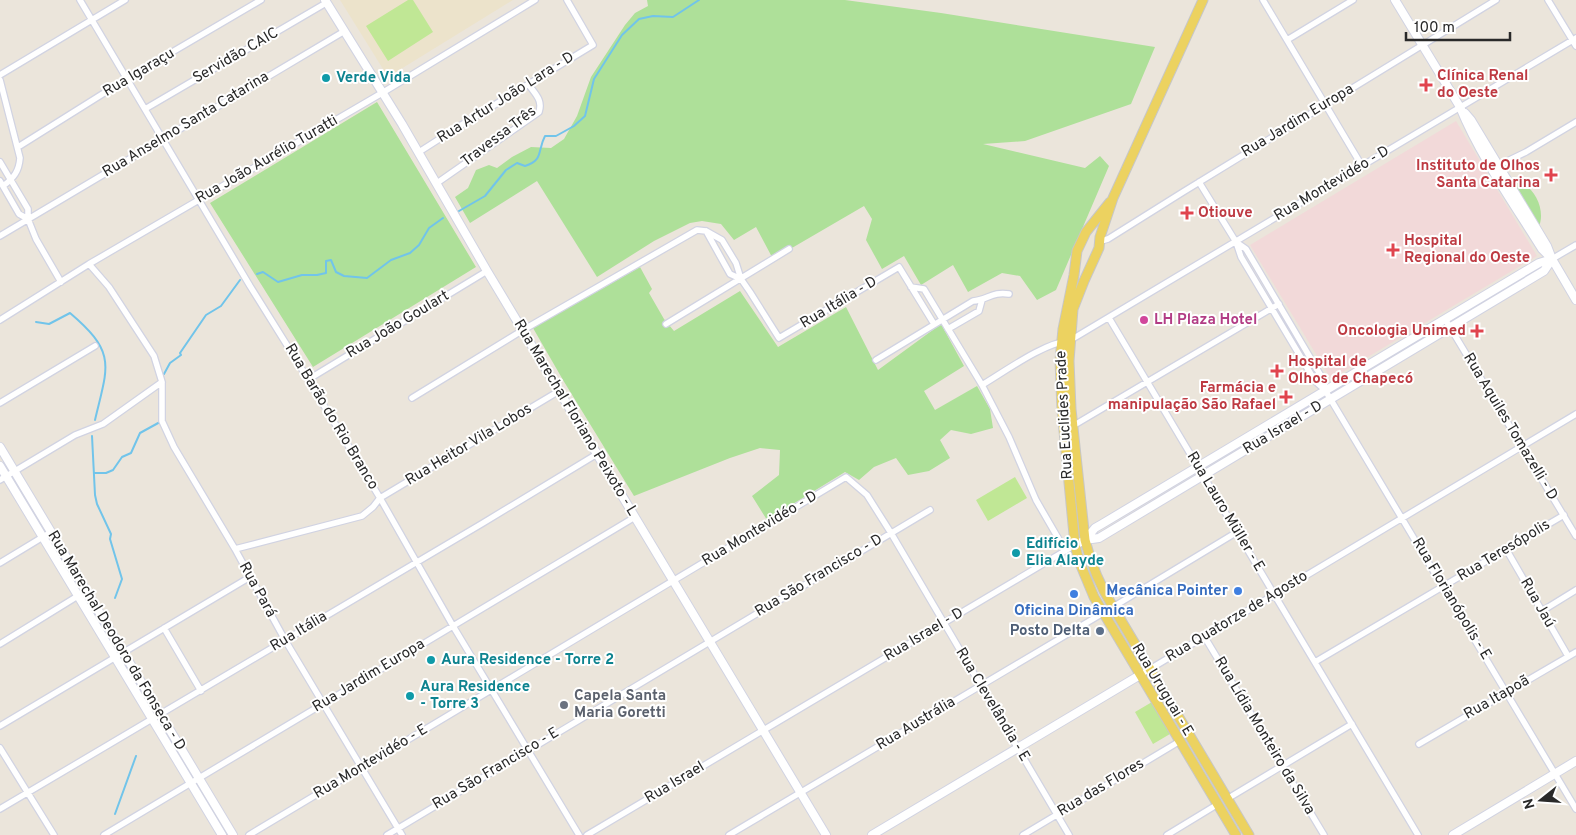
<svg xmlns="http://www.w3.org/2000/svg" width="1576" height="835" font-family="Overpass,sans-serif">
<rect width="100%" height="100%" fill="#ebe5db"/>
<!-- education -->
<path fill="#ece3cb" d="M340 0H513L388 77Z"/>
<!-- medical -->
<path fill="#f2d9d9" d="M1456 121 1537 256 1331 379 1250 245Z"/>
<!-- green -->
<path fill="#aee099" d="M647 0H845L941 13 1155 47 1131 104 1025 141 983 144 1085 168 1100 156 1109 166 1056 290 1037 300 1020 276 1002 273 968 292 953 265 921 285 904 256 882 269 866 240 872 219 864 206 773 259 756 227 734 240 721 224 702 221 690 223 654 241 597 277 537 181 470 223 455 197 468 188 476 170 489 165 497 168 512 157 531 147 551 148 564 139 577 116 591 77 625 25 635 13 648 6Z
M377 102 476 267 313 367 210 203Z
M1510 182C1532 178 1548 211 1538 228Z
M640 267 652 289 649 293 664 319 674 331 740 291 778 347 846 307 878 370 941 324 964 366 924 391 935 410 977 386 990 409 993 428 971 434 951 430 940 440 950 458 929 471 908 475 896 458 874 467 859 480 845 472 767 520 752 496 779 475 780 450 760 448 730 458 634 496 563 380 533 328Z"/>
<!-- pitch -->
<path fill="#c0e795" d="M408 0H413L433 32 388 61 366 26Z
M1015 477 1027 498 988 521 976 500Z
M1152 702 1170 734 1153 744 1135 712Z"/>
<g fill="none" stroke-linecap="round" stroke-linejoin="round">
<!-- stream -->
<path stroke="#71c4ea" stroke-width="2" d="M459 211 485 196 506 170 517 163 525 166C544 160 537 151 545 136H556L574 126 585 116 594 79 622 35 639 19 653 16 673 17 699 0
M257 274 263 272 278 282 302 275H317L326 273V261L331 260 336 272 344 276 367 278 391 260 410 253 419 245 429 228 443 218
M36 322 49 324 70 313C117 353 108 365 95 420
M164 374 170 363 181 355 180 353 206 315 221 306 240 280
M92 436 95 495 97 504 111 534 110 539 122 579 115 598
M94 473H106L113 470 122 457 131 453 140 433 160 422
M115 814 136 756"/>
<defs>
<path id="street" d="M80 0 250 286 300 366 380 498 453 626 579 835
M1263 0 1362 166
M1548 0 1576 46
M1287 40 1353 0
M0 75 125 0
M0 80 20 158C19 171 14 178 3 186
M145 109 326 3
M18 147 128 78 261 0
M419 152 458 127 593 45 567 0
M0 162 28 209V219L36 239 61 282
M1495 167 1526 152 1576 122
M0 181 19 214 28 219
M1199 182 1236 242 1241 257 1315 381 1325 390 1576 809
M437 183 539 112C543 100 535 94 529 85
M706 231 730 274 741 279
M0 236 343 32
M1101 241 1108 239 1183 192 1496 0
M1236 242 1246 249 1324 381 1325 390
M1552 259 1576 245
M89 264 109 287 154 356 162 382V421L174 447 235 549 285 640 402 835
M911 287 924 289 982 385 1009 437 1036 500 1065 550
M1109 318 1418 835
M1445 319 1576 536
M0 320 89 264 382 93 535 0
M666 324 789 249
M948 329 979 311 982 300
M876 360 973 301C987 300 993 291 1009 294
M309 379 487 271
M982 385C1004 372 1045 342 1069 341L1576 38
M412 398 523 330 697 230 706 231 722 240 736 263 741 279 750 292 779 338 899 267 934 324
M0 403 95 346
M1071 427 1279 304
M0 480 75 435 103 424 162 382
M235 549 362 516 373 507 380 498 559 391
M1506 549 1568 656
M0 563 51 532
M1113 607 1237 532
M1542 611 1576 590
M164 628 201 691
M1204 636 1324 835
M0 644 81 594
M1315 662 1564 515
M1140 675 1576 414
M0 726 250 577
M1419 744 1576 652
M0 748 54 835
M1227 799 1352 724
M0 809 483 523 597 454
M104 835 635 517
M249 835 846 477 867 495 891 533 1069 835
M387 835 930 510
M587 835 1075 545
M729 835 1103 613
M1023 835 1180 741
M1167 835 1218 804"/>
<path id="secondary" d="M325 0 402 124 487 271 826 835
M1395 0 1460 107C1480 156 1514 204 1542 249L1552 259
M1465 113 1471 120 1547 246 1552 259 1576 300
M0 447 233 835
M0 466 222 835
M1085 540 1095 528 1102 524 1539 263 1552 259
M1075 545 1085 540 1099 538 1544 271 1552 259
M872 835 1140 675
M1453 835 1576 761"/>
<path id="primary" d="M1203 0 1113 198 1100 237 1099 248 1084 281 1073 309 1069 361 1071 409 1085 540C1091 564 1100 586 1113 607L1249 835
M1110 202 1086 232 1077 251 1074 275 1063 329 1060 360 1062 410 1075 545 1079 561 1094 597 1236 835"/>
</defs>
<!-- street casing -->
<use href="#street" stroke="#d1d3e2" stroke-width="8"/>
<!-- secondary casing -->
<use href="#secondary" stroke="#d1d3e2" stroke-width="10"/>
<!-- primary casing -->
<use href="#primary" stroke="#c7c7c7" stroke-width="11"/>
<!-- street -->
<use href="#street" stroke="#fff" stroke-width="5.5"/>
<!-- secondary -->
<use href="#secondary" stroke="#fff" stroke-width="8"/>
<!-- primary -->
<use href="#primary" stroke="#ecd260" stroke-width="9"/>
</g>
<!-- markers -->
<g fill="#0f9aa8" stroke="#fff" stroke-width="2">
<circle cx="326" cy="78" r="5"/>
<circle cx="1016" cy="553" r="5"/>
<circle cx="431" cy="660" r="5"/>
<circle cx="410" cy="696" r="5"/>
</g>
<g fill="#e0444e" stroke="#fff" stroke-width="2">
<path d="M1423.5 77.5h5v5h5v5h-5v5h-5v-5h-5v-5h5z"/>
<path d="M1548.5 167.5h5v5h5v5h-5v5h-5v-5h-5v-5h5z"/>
<path d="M1184.5 205.5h5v5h5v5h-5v5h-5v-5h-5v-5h5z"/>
<path d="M1390.5 242.5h5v5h5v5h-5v5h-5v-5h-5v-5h5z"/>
<path d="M1474.5 323.5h5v5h5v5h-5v5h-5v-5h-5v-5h5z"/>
<path d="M1274.5 363.5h5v5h5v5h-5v5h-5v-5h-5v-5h5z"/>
<path d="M1283.5 389.5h5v5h5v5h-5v5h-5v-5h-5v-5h5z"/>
</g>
<circle fill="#d1479c" stroke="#fff" stroke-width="2" cx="1144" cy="320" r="5"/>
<g fill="#3f7fe0" stroke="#fff" stroke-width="2">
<circle cx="1238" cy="591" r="5"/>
<circle cx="1074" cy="594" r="5"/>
</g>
<circle fill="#5c6f8a" stroke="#fff" stroke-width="2" cx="1100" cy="631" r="5"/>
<circle fill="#6b7280" stroke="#fff" stroke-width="2" cx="564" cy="705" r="5"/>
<g text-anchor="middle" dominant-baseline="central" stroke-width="4" stroke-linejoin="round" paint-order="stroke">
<!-- street labels -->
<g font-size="15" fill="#292929" stroke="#fff">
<text transform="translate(236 56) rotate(-30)">Servidão CAIC</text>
<text transform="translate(139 73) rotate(-31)">Rua Igaraçu</text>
<text transform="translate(506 98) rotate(-32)">Rua Artur João Lara - D</text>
<text transform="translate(1298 121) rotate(-31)">Rua Jardim Europa</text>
<text transform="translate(186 125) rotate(-31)">Rua Anselmo Santa Catarina</text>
<text transform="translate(499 137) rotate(-37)">Travessa Três</text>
<text transform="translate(267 160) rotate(-30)">Rua João Aurélio Turatti</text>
<text transform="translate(1332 184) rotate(-31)">Rua Montevidéo - D</text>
<text transform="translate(839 303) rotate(-31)">Rua Itália - D</text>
<text transform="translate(398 325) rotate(-31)">Rua João Goulart</text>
<text transform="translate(1065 415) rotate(-93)">Rua Euclides Prade</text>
<text transform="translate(331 417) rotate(59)">Rua Barão do Rio Branco</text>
<text transform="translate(575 418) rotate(59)">Rua Marechal Floriano Peixoto - L</text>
<text transform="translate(1510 427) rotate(59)">Rua Aquiles Tomazelli - D</text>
<text transform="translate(1283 428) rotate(-31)">Rua Israel - D</text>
<text transform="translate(469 445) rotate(-31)">Rua Heitor Vila Lobos</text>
<text transform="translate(1225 512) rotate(59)">Rua Lauro Müller - E</text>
<text transform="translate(760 529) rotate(-31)">Rua Montevidéo - D</text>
<text transform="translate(1504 551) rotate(-31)">Rua Teresópolis</text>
<text transform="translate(819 576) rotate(-31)">Rua São Francisco - D</text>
<text transform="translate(257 590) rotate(61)">Rua Pará</text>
<text transform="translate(1451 599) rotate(59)">Rua Florianópolis - E</text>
<text transform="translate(1537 603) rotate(60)">Rua Jaú</text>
<text transform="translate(1237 617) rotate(-31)">Rua Quatorze de Agosto</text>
<text transform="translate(299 632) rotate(-31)">Rua Itália</text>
<text transform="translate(924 635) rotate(-31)">Rua Israel - D</text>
<text transform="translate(116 641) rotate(59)">Rua Marechal Deodoro da Fonseca - D</text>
<text transform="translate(369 676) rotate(-31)">Rua Jardim Europa</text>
<text transform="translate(1162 690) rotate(59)">Rua Uruguai - E</text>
<text transform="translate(1497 698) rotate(-30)">Rua Itapoã</text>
<text transform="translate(992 705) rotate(59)">Rua Clevelândia - E</text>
<text transform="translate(916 724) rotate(-31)">Rua Austrália</text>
<text transform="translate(1264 736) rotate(59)">Rua Lídia Monteiro da Silva</text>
<text transform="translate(371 762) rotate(-31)">Rua Montevidéo - E</text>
<text transform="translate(496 769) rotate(-31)">Rua São Francisco - E</text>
<text transform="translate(675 783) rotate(-31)">Rua Israel</text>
<text transform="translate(1101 788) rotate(-31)">Rua das Flores</text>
</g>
<!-- health labels -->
<g font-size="15" font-weight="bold" fill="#be3a42" stroke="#fff" text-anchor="start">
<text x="1437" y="76">Clínica Renal<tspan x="1437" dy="17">do Oeste</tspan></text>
<text x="1540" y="166" text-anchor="end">Instituto de Olhos<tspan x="1540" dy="17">Santa Catarina</tspan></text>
<text x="1198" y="213">Otiouve</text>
<text x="1404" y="241">Hospital<tspan x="1404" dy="17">Regional do Oeste</tspan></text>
<text x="1466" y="331" text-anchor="end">Oncologia Unimed</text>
<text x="1288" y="362">Hospital de<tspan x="1288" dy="17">Olhos de Chapecó</tspan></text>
<text x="1276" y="388" text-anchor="end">Farmácia e<tspan x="1276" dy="17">manipulação São Rafael</tspan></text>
</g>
<!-- culture labels -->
<g font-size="15" font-weight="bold" fill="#0d838f" stroke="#fff" text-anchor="start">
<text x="336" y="78">Verde Vida</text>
<text x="1026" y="544">Edifício<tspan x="1026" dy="17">Elia Alayde</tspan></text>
<text x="441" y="660">Aura Residence - Torre 2</text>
<text x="420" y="687">Aura Residence<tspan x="420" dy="17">- Torre 3</tspan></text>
</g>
<!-- hotel labels -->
<g font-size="15" font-weight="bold" fill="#b23c85" stroke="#fff" text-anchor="start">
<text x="1154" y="320">LH Plaza Hotel</text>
</g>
<!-- shop labels -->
<g font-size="15" font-weight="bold" fill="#366cbe" stroke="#fff" text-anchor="end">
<text x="1228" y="591">Mecânica Pointer</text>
<text x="1074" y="611" text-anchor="middle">Oficina Dinâmica</text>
</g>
<!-- service labels -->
<g font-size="15" font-weight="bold" fill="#4e5e75" stroke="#fff" text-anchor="end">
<text x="1090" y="631">Posto Delta</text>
</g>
<!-- worship labels -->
<g font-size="15" font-weight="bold" fill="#5b616d" stroke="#fff" text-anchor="start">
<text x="574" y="696">Capela Santa<tspan x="574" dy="17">Maria Goretti</tspan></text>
</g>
</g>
<!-- north arrow -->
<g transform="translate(1541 800) rotate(253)" stroke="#ffffff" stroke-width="4" paint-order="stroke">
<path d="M0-4L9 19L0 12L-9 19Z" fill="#292929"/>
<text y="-8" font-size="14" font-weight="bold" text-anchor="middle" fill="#292929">N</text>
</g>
<!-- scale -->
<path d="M1406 32v8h104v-8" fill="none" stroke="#292929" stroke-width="2.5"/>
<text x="1414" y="32" font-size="15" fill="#292929" stroke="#ffffff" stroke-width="4" paint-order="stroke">100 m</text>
</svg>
